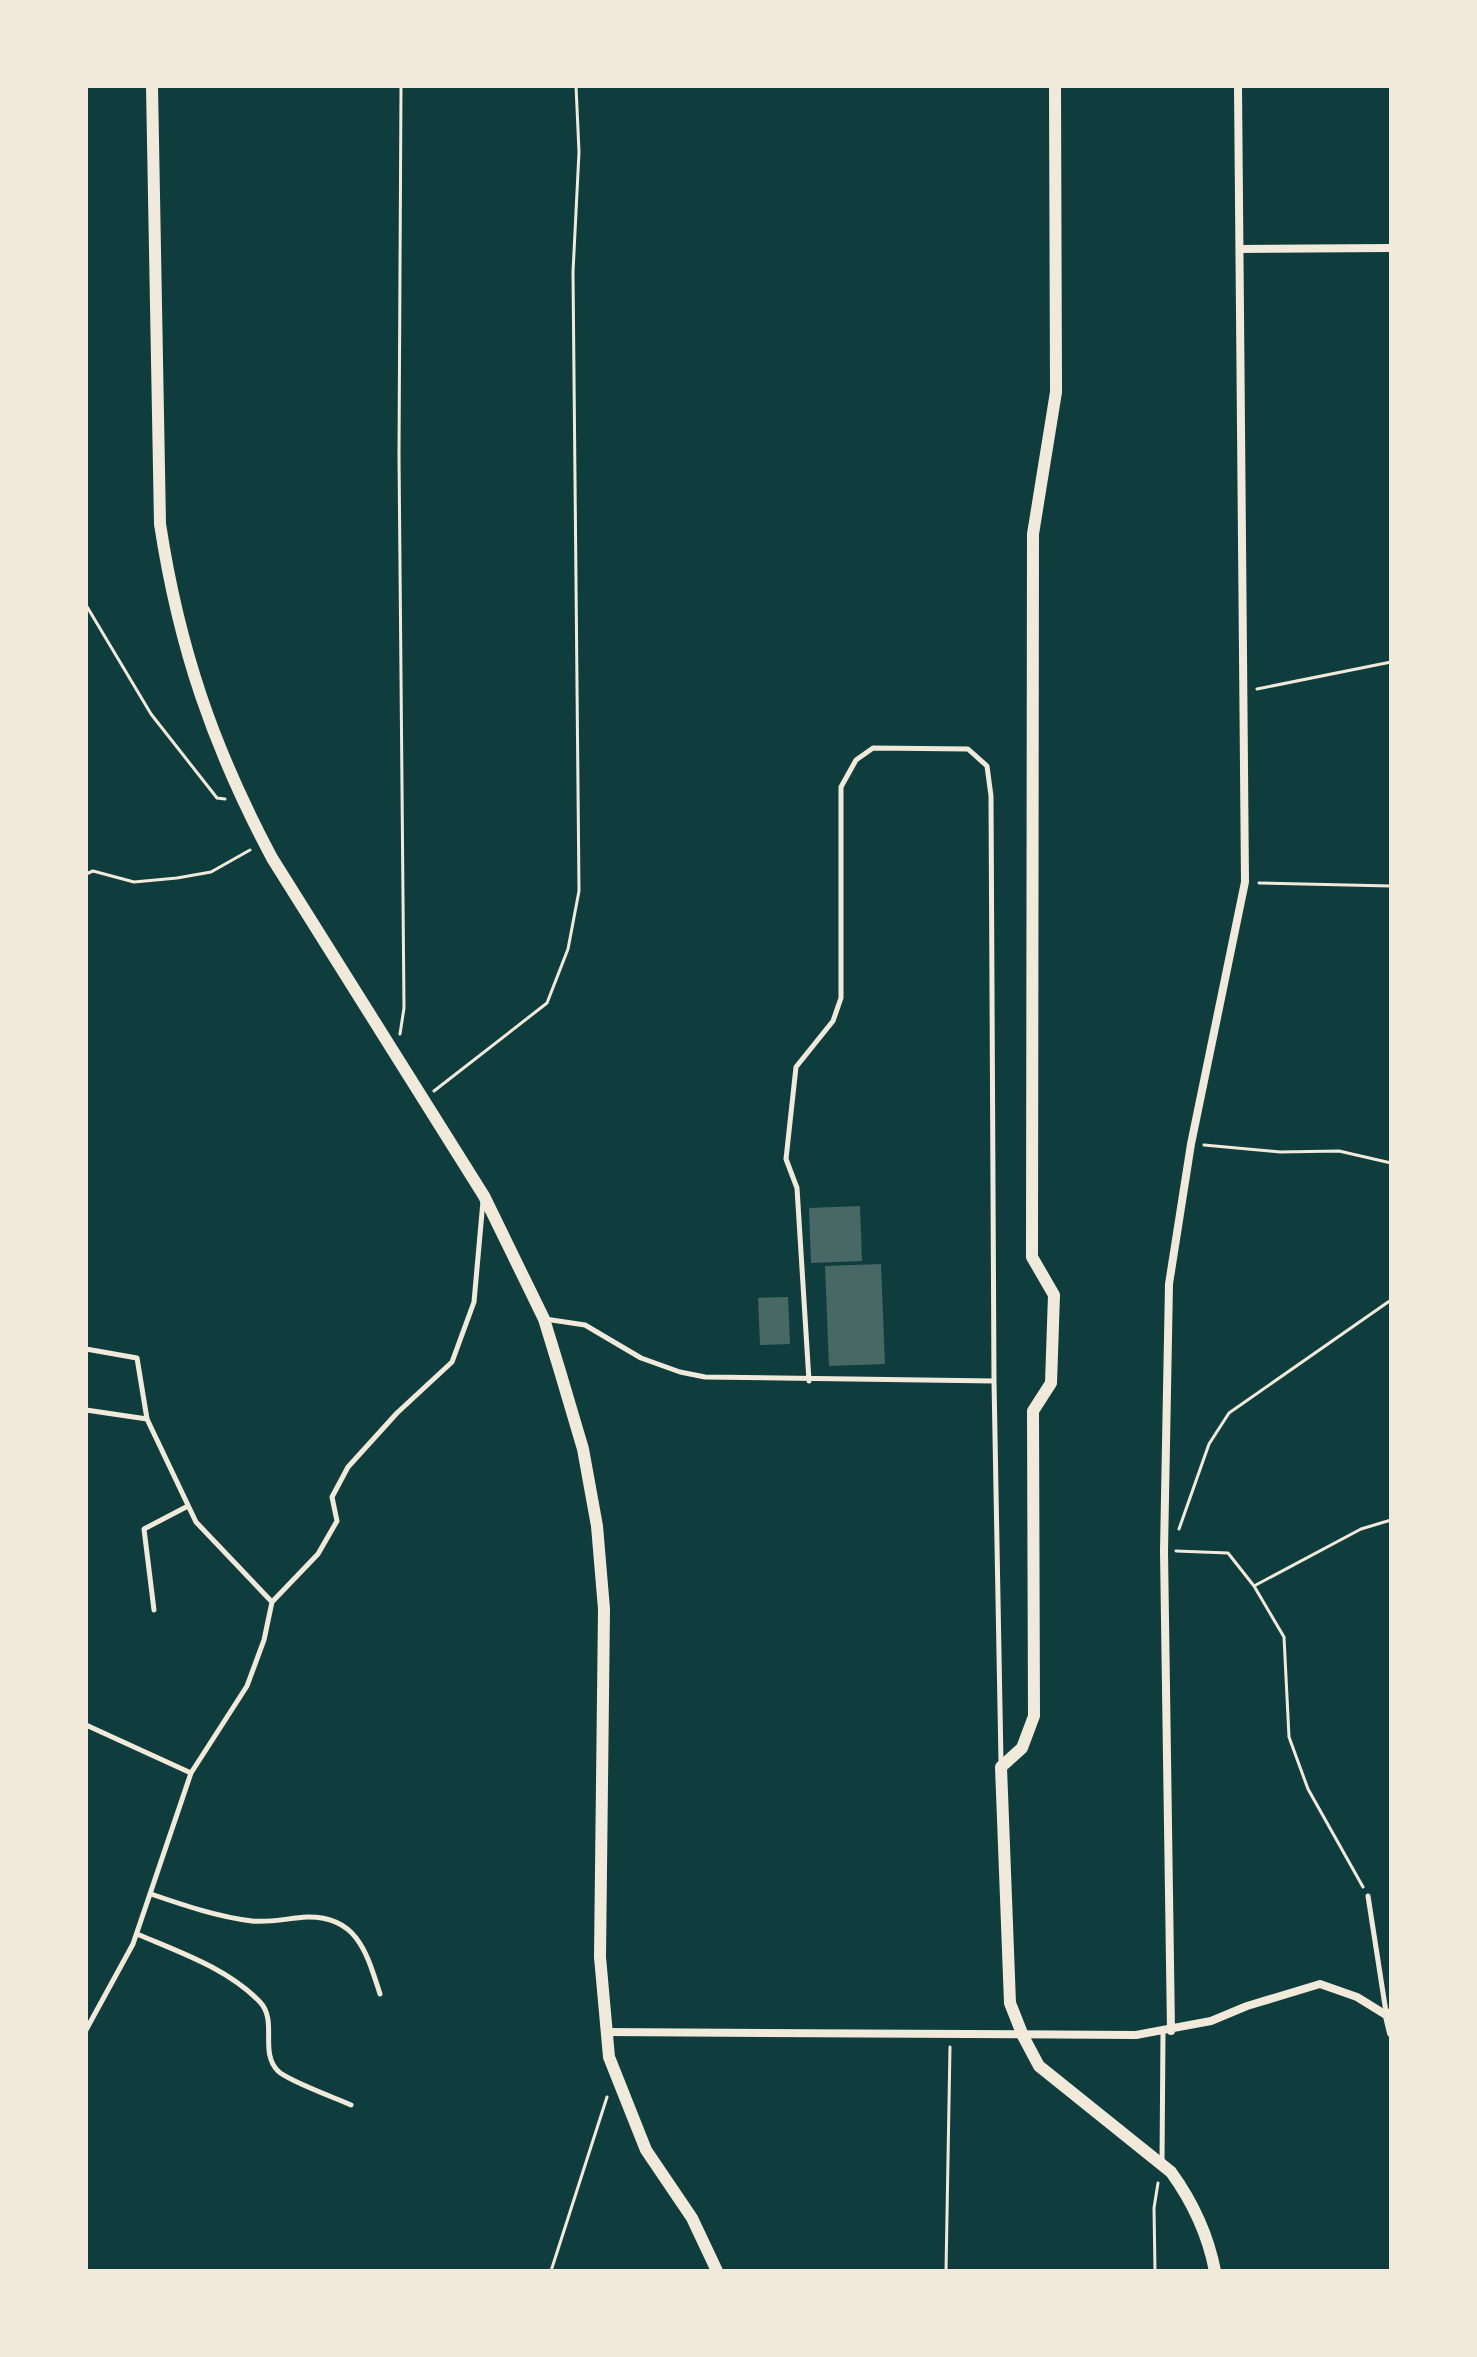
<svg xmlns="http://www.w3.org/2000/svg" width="1477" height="2357" font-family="Karla,sans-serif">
<rect width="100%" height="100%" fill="#0f3d3e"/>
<!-- building -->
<path fill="#486865" d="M860 1206 862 1261 811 1263 809 1208Z
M881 1264 885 1364 829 1366 825 1266Z
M788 1297 790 1344 760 1345 758 1298Z"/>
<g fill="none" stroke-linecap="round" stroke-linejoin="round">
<!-- path -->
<path stroke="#f1e9da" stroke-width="3" d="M86 605 151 714 217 798 225 799
M1257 689 1391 662
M86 874 93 871 134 882 177 878 211 872 250 850
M1259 883 1391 886
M400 1034 404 1008 399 455 401 86
M434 1091 547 1003 568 949 579 891 573 272 579 152 576 86
M1204 1145 1280 1152 1339 1151 1391 1163
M1179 1529 1209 1444 1229 1413 1391 1300
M1176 1551 1228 1553 1254 1586 1284 1637 1289 1737 1308 1789 1363 1887
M1254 1586 1361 1529 1391 1520
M551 2271 607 2097
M946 2271 950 2047
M1155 2271 1154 2208 1158 2183"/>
<!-- service -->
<path stroke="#f1e9da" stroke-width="5" d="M545 1319 585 1325 641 1358 680 1372 705 1377 994 1381
M86 1349 137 1358 147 1419
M809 1381 797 1188 786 1159 796 1067 833 1021 841 998V787L856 760 873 748 968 749 987 766 991 796 994 1381 1001 1762
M86 1410 147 1419 196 1522 272 1602 264 1640 247 1686 191 1773 133 1944 86 2030
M272 1602 318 1554 337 1521 332 1497 348 1467 397 1413 452 1362 474 1302 483 1201
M154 1610 144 1529 188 1506
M86 1725 191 1773
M151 1894C183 1905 218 1917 252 1921 270 1923 289 1918 307 1917 358 1916 367 1954 380 1994
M1368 1896 1386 2012
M137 1934C179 1952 227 1968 260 2002 278 2021 259 2052 278 2071 288 2081 336 2098 351 2105
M1162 2163 1163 2032"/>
<!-- minor -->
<path stroke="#f1e9da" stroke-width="8" d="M1240 249 1391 248
M1386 2012 1391 2033
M1171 2031 1164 1551 1169 1284 1191 1144 1245 882 1238 86
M607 2032 1136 2035 1211 2021 1247 2006 1320 1984 1357 1997 1391 2018"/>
<!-- tertiary -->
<path stroke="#f1e9da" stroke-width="12" d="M152 86 160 524C179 648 213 747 272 858L484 1196 544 1319 559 1368 583 1449 597 1526 604 1609 600 1957 609 2057 646 2150 692 2218 717 2271
M1055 86 1056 392 1033 534 1032 1257 1054 1295 1051 1383 1033 1411 1034 1716 1022 1748 1001 1767 1010 2003 1023 2036 1039 2066 1171 2172C1192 2201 1208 2235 1215 2271"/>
</g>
<!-- border -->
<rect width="1477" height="2357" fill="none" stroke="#f1e9da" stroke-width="176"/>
</svg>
